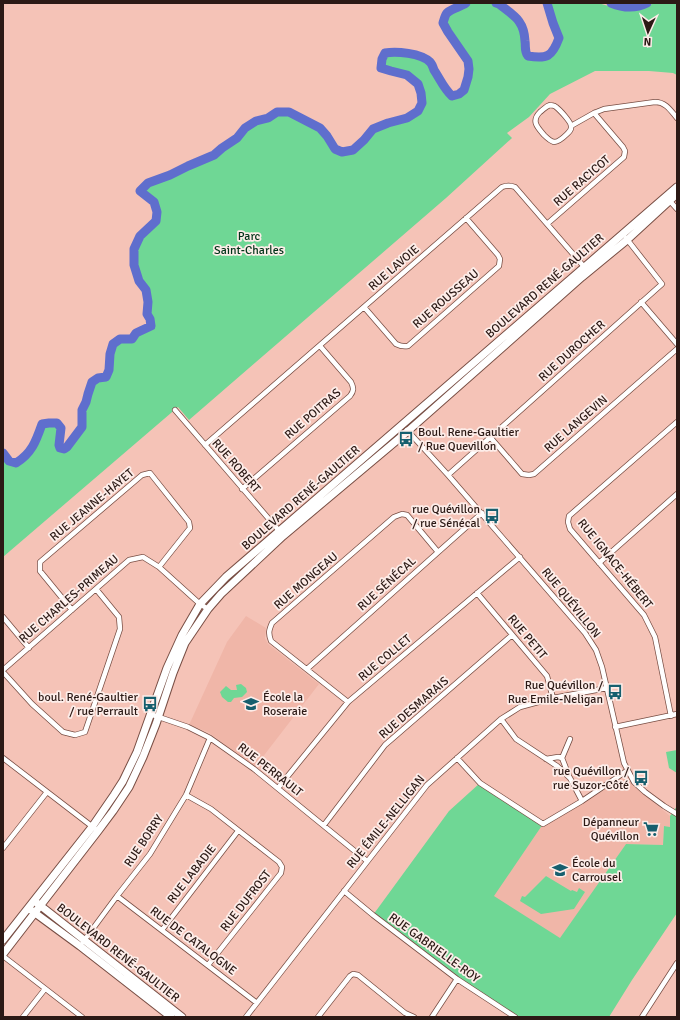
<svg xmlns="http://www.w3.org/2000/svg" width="680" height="1020" font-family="Signika,sans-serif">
<rect width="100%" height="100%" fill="#f5c3b7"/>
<!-- built -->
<path fill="#f0b6a8" d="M246 616 266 628 265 638 268 644 319 684 255 767 208 732 189 725 227 642Z
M624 779 629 780 633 782 644 794 670 816V827L664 826 663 845 626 844 560 939 493 896 543 824Z"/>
<!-- green -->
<path fill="#6fd795" d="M466 3H496L499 4C514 16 524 20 525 41 526 47 524 51 528 56 547 59 552 57 559 38L547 3H573L581 4 598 3 626 11 635 10 644 8 654 3H677V75L673 73 649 71H595L550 94 529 117 507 133 512 138 446 198 189 420 178 407 3 557V453L9 461 16 463C32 453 36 441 42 424L49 423H57L61 428 59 445 60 448 64 449 67 447 82 427V410L86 402 88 394 92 382 98 378 106 377 109 370 110 354 113 344 120 339H132L136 333 151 326 150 319 147 314 148 302 146 290 139 281 134 265V249L140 236 156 221 157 212 154 202 140 191 148 183 170 175 188 166 214 155 222 148 237 138 245 128 256 121 268 118 277 112H289L320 128 327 136 335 149 342 152 353 150 364 140 373 129 388 123 407 118 418 111 422 103 421 93 418 84 407 75 391 71 381 68 382 59 385 53C396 51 421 53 430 62 432 64 433 67 434 70 440 79 444 89 452 96L459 94 464 90 468 77 469 69 468 62 448 32 443 23C444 20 445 15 447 13 452 8 461 7 466 3Z
M241 684 246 688 247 692 242 697 234 698 231 702H228L222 697 220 692 226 686 231 690H237L236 685Z
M677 750V773L669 768 666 752Z
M480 783 543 824 494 896 560 938 626 844 663 845 664 826 670 827V816L677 806V913L632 980 609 1017H515L457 979 373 915 449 811Z
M546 876 571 891 572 890 577 892 579 888 585 892 574 909 541 914 520 901 522 896 525 897Z"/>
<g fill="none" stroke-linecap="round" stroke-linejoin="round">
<!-- river -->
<path stroke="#5f6ecd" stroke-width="9" d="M496 3 499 4C514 16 524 20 525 41 526 47 524 51 528 56 547 59 552 57 559 38L553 23 547 3
M611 3C623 8 635 9 647 3
M3 453 9 461 16 463C32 453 36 441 42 424L49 423H57L61 428 59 445 60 448 64 449 67 447 82 427V410L86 402 88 394 92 382 98 378 106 377 109 370 110 354 113 344 120 339H132L136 333 151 326 150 319 147 314 148 302 146 290 139 281 134 265V249L140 236 156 221 157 212 154 202 140 191 148 183 170 175 188 166 214 155 222 148 237 138 245 128 256 121 268 118 277 112H289L320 128 327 136 335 149 342 152 353 150 364 140 373 129 388 123 407 118 418 111 422 103 421 93 418 84 407 75 391 71 381 68 382 59 385 53C396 51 421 53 430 62 432 64 433 67 434 70 440 79 444 89 452 96L459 94 464 90 468 77 469 69 468 61 448 32 443 23C444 20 445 15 447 13 452 8 461 7 466 3"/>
<defs>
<path id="street" d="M550 105C553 106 554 105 556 107 560 110 571 122 571 126 572 130 569 132 567 134 564 137 559 142 554 142 550 141 547 138 544 135 537 127 531 121 540 112 544 109 546 106 550 105Z
M571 126 594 113 604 109 655 102C666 102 671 111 677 118
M668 199 677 209
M547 224 624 157 625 151 623 147 594 113
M641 302 677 344
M364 307 396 344C400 346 403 347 408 346L499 266 500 259 498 255 466 218
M175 410 281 533
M407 430 448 475 585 633 596 650 602 667 624 763 634 782 645 792 664 806 677 814
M490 437 522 474 529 475 534 474 677 349
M205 445 502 187C507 185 510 185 515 187L586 269
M448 475 662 284 626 238
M242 489 350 396C354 391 354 388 351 382L320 346
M599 563 677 494
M477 593 547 676 553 698
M72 610 40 571V562L142 475 150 473 189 522 190 528 159 567
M3 617 29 648
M307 669 482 513
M3 670 129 560 143 557 159 567 200 604 208 609
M3 672 32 704 63 732 75 735 85 732 120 629 119 617 96 589
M348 702 271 641C268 633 269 630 272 623L394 517 402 514 407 515 438 552
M150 714 188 727 210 738 254 769 367 861
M671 716 655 637 644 615 570 529 568 522 569 516 677 422
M501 719 516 739 557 766 570 778 582 801
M615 727 677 714
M3 758 98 831
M457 758 480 783 543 824 582 801 628 770
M562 758 570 739
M546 759 558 757 562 758 569 776
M278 788 348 702 520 557
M186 795 211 809 279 862 282 867 281 873 208 965
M324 825 385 745 512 635
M3 848 47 792
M344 891 373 915 457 979 515 1017
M117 896 257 1003
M162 930 238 831
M83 942 117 896 150 854 186 795 210 738
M3 956 82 1017
M23 1017 45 989
M246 1017 427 785 501 719 520 707 553 698 607 688
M318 1017 350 976 353 974 358 975 405 1013 414 1017
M432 1017 457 979
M642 1017 677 963"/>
<path id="secondary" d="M37 903 182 1017
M31 910 80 946 171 1017
M3 940 92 827 114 795 123 781 137 752 167 668 182 635 200 604 226 577 677 187
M3 954 40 906 98 831 113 811 129 787 143 757 156 724 173 673 185 643 208 609 221 594 283 536 408 431 582 277 627 240 677 194"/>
</defs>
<!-- street casing -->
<use href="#street" stroke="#784e44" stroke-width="6"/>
<!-- secondary casing -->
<use href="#secondary" stroke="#784e44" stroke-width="9"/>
<!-- street -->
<use href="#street" stroke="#fff" stroke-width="4.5"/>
<!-- secondary -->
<use href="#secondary" stroke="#fff" stroke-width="7"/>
</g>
<!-- icons -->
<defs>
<symbol id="bus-bare" viewBox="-9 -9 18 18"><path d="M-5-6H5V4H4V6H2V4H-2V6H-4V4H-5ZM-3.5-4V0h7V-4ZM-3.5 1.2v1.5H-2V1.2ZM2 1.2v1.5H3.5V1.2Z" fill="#165f6e" stroke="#fdede9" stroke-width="2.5" paint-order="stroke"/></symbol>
<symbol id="school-bare" viewBox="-9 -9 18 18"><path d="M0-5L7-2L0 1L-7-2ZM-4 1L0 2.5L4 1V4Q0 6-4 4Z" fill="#165f6e" stroke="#fdede9" stroke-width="2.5" paint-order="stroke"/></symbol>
<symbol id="supermarket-bare" viewBox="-9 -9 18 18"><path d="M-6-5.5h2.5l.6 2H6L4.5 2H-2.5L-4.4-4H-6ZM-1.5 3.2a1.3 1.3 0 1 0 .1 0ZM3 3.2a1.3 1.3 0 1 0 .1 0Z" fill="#165f6e" stroke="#fdede9" stroke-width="2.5" paint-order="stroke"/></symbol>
</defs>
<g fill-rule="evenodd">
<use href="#bus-bare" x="395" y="428" width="22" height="22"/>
<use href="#bus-bare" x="481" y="505" width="22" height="22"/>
<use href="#bus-bare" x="604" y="681" width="22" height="22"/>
<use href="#bus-bare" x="139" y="693" width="22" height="22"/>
<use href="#school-bare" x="240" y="693" width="22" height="22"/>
<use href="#bus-bare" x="630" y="767" width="22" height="22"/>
<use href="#supermarket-bare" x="640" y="818" width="22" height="22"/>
<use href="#school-bare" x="549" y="859" width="22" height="22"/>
</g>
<g text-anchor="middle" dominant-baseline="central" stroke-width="3.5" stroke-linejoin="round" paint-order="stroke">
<!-- street labels -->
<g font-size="12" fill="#2b1915" stroke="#fdede9">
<text transform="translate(582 181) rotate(-41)">RUE RACICOT</text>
<text transform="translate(394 268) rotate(-41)">RUE LAVOIE</text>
<text transform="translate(545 286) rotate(-41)">BOULEVARD RENÉ-GAULTIER</text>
<text transform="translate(446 299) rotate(-41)">RUE ROUSSEAU</text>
<text transform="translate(572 351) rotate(-42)">RUE DUROCHER</text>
<text transform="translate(313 414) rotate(-41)">RUE POITRAS</text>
<text transform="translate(576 424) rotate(-41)">RUE LANGEVIN</text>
<text transform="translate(236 466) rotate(49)">RUE ROBERT</text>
<text transform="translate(301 498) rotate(-41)">BOULEVARD RENÉ-GAULTIER</text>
<text transform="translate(92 505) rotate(-40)">RUE JEANNE-HAYET</text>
<text transform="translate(615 564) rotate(51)">RUE IGNACE-HÉBERT</text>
<text transform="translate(306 581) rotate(-41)">RUE MONGEAU</text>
<text transform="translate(387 584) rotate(-42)">RUE SÉNÉCAL</text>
<text transform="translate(69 599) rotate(-41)">RUE CHARLES-PRIMEAU</text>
<text transform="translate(571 603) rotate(51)">RUE QUÉVILLON</text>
<text transform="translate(527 637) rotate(50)">RUE PETIT</text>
<text transform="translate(385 658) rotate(-40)">RUE COLLET</text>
<text transform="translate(414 708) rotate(-41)">RUE DESMARAIS</text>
<text transform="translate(270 770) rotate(38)">RUE PERRAULT</text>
<text transform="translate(386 822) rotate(-51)">RUE ÉMILE-NELLIGAN</text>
<text transform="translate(144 841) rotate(-56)">RUE BORRY</text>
<text transform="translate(192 874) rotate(-52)">RUE LABADIE</text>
<text transform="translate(246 901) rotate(-52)">RUE DUFROST</text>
<text transform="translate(193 941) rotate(37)">RUE DE CATALOGNE</text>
<text transform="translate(434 948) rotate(36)">RUE GABRIELLE-ROY</text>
<text transform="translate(118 953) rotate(38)">BOULEVARD RENÉ-GAULTIER</text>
</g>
<!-- park labels -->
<g font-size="12" fill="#003318" stroke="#fdede9">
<text x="249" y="236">Parc<tspan x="249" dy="14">Saint-Charles</tspan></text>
</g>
<!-- poi labels -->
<g font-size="12" fill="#2b1915" stroke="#fdede9" text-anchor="end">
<text x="418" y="432" text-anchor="start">Boul. Rene-Gaultier<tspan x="418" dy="14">/ Rue Quevillon</tspan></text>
<text x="480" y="509">rue Quévillon<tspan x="480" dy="14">/ rue Sénécal</tspan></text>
<text x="603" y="685">Rue Quévillon /<tspan x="603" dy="14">Rue Emile-Neligan</tspan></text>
<text x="138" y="697">boul. René-Gaultier<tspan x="138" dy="14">/ rue Perrault</tspan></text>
<text x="263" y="697" text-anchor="start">École la<tspan x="263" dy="14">Roseraie</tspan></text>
<text x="629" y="771">rue Quévillon /<tspan x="629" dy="14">rue Suzor-Côté</tspan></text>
<text x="639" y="822">Dépanneur<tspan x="639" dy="14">Quévillon</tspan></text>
<text x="572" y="863" text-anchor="start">École du<tspan x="572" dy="14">Carrousel</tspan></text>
</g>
</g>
<!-- border -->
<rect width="680" height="1020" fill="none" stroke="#2b1915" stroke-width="8"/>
<!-- north arrow -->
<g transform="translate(648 32) rotate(183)" stroke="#fdede9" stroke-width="3" paint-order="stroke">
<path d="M0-3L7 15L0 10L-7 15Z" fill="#2b1915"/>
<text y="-6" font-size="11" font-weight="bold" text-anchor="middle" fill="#2b1915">N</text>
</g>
</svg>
